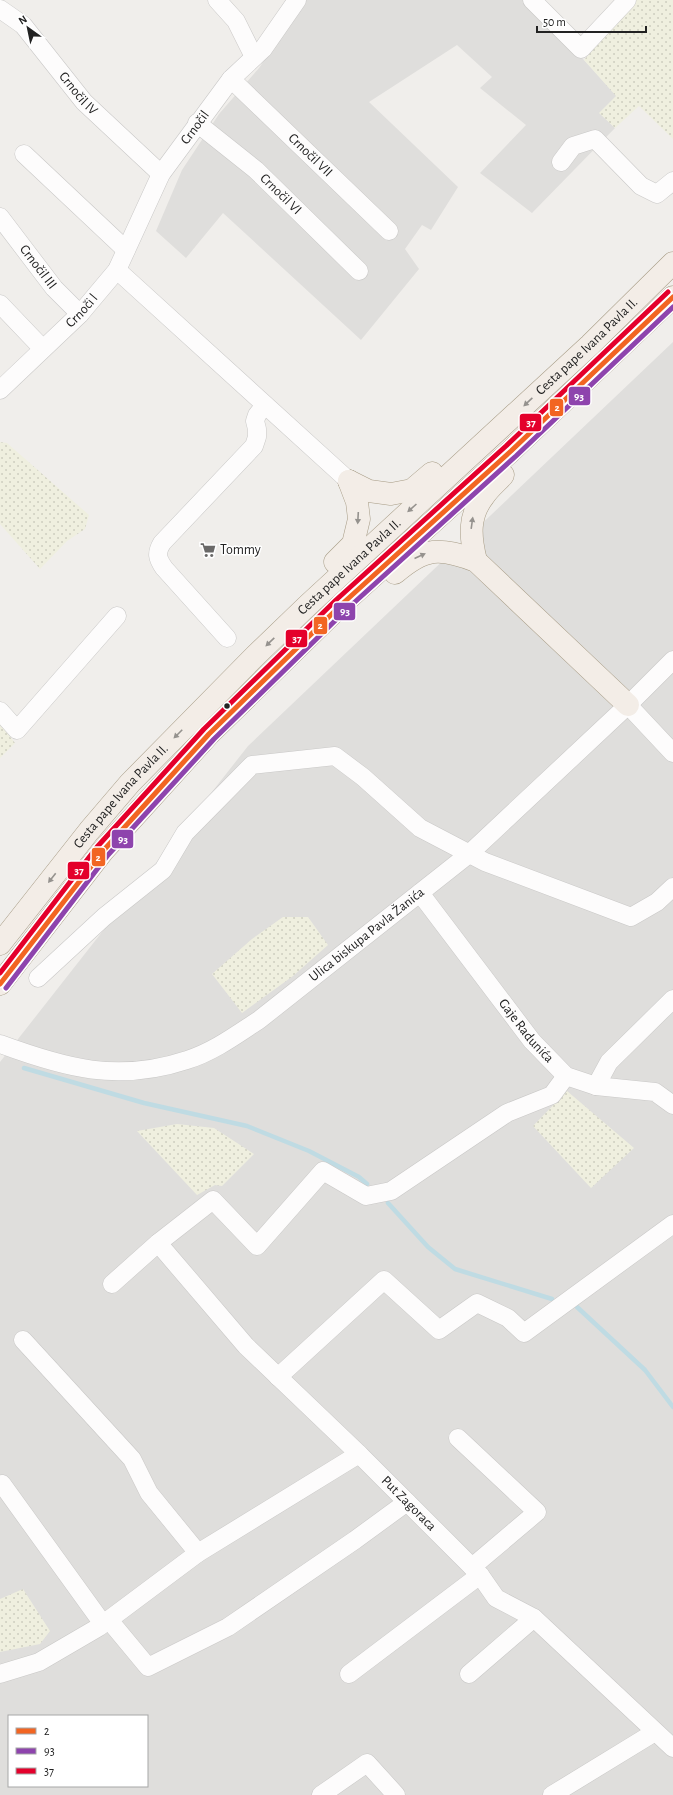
<svg xmlns="http://www.w3.org/2000/svg" width="673" height="1795" font-family="'Alegreya Sans',sans-serif">
<defs>
<pattern id="farmland-dots" width="8" height="8" patternUnits="userSpaceOnUse"><rect width="8" height="8" fill="#efefdf"/><path d="M2 2h.1M6 6h.1" fill="none" stroke="#cdcdbf" stroke-width="1.8" stroke-linecap="round"/></pattern>
</defs>
<rect width="100%" height="100%" fill="#f0eeeb"/>
<!-- residential -->
<path fill="#dfdedc" fill-rule="evenodd" d="M306 0H526L584 60 617 96 600 113 615 128 532 213 480 173 526 125 480 88 492 77 457 45 369 102 458 187 431 230 422 225 405 249 419 269 361 340 223 213 186 258 156 231 182 170 219 114 259 68Z
M673 342V1795H0V1062L248 746ZM9 1716H147V1786H9Z"/>
<!-- farmland -->
<path fill="url(#farmland-dots)" d="M636 0H673V139L639 106 615 128 599 113 616 96 584 60Z
M0 442 7 443 89 515 85 529 67 541 40 569 0 524Z
M0 724 15 743 0 758Z
M283 917H308L328 945 293 976 242 1013 212 974 252 939Z
M567 1091 634 1148 591 1188 533 1126Z
M177 1124 214 1128 254 1154 222 1186 215 1185 197 1195 137 1131Z
M23 1589 50 1631 40 1644 0 1652V1599Z"/>
<g fill="none" stroke-linecap="round" stroke-linejoin="round">
<!-- stream -->
<path stroke="#bfdbe3" stroke-width="4.5" d="M24 1068 144 1103 247 1126 309 1151 359 1177 367 1184
M388 1203 428 1247 455 1269 552 1299
M577 1307 645 1370 673 1407"/>
<defs>
<g id="minor">
<path d="M217 0 236 21 254 57"/>
<path d="M532 0 581 49 627 0"/>
<path id="s1" d="M0 9 23 25 84 102 161 174"/>
<path id="s2" d="M231 79 389 231"/>
<path id="s3" d="M197 123 256 170 359 271"/>
<path d="M24 154 126 250"/>
<path d="M561 162 573 146 595 139 641 186 657 194 673 181"/>
<path id="s4" d="M0 217 54 288 80 314"/>
<path d="M117 270 349 481"/>
<path d="M0 304 42 348"/>
<path id="s5" d="M0 390 80 314 117 270 161 174 231 79 263 49 297 0"/>
<path d="M227 638 164 568C157 558 156 553 162 543L254 446 257 437V429L255 421 257 415 265 405"/>
<path d="M628 705 673 753"/>
<path d="M0 711 17 730 117 616"/>
<path id="s6" d="M420 893 532 1041 566 1076 596 1086 655 1092 673 1105"/>
<path d="M38 978 104 917 163 870 185 833 252 765 335 756 363 777 420 828 485 862 631 917 657 902 673 887"/>
<path id="s7" d="M0 1044C65 1068 118 1083 187 1060 213 1052 236 1035 259 1020L469 854 628 705 673 660"/>
<path d="M596 1086 609 1062 673 999"/>
<path id="s8" d="M158 1243 246 1346 359 1454 480 1575 496 1598 534 1618 673 1748"/>
<path d="M112 1284 158 1243 213 1200 257 1246 323 1171 366 1196 391 1191 507 1113 552 1095 566 1076"/>
<path d="M23 1340 132 1459 149 1493 198 1553"/>
<path d="M278 1377 384 1280 439 1330 477 1303 508 1318 524 1333 673 1224"/>
<path d="M458 1438 537 1512 472 1567"/>
<path d="M2 1484 103 1624"/>
<path d="M109 1620 148 1667 228 1627 355 1540 407 1502"/>
<path d="M0 1674 39 1662 99 1627 198 1553 359 1454"/>
<path d="M349 1674 480 1575"/>
<path d="M469 1674 534 1618"/>
<path d="M321 1795 367 1763 396 1795"/>
<path d="M552 1795 655 1732"/>
</g>
<g id="major">
<path d="M349 481 369 491 391 494 412 490 432 473"/>
<path d="M476 561C470 537 468 516 484 496 489 488 497 482 503 475"/>
<path d="M335 562 353 544 359 519 357 502 349 481"/>
<path d="M395 573C425 547 440 547 476 561L628 705"/>
<path id="s9" d="M0 944 89 831 130 783 254 657 308 605 590 345 673 263"/>
<path d="M0 984 103 851 209 734 341 605 511 451 673 297"/>
</g>
</defs>
<!-- minor casing -->
<use href="#minor" stroke="#c9c8c7" stroke-width="19"/>
<!-- major casing -->
<use href="#major" stroke="#a79c86" stroke-width="23"/>
<!-- minor -->
<use href="#minor" stroke="#fdfcfc" stroke-width="18"/>
<!-- major -->
<use href="#major" stroke="#f3ede7" stroke-width="22"/>
<defs>
<path id="bus-1" d="M0 984 103 851 209 734 341 605 511 451 673 297"/>
<path id="bus-2" d="M6 988 108 855 214 739 346 610 516 456 673 307"/>
<path id="bus-3" d="M0 973 97 847 204 729 336 600 506 446 668 292"/>
</defs>
<!-- bus-1 casing -->
<use href="#bus-1" stroke="#fff" stroke-width="8"/>
<!-- bus-2 casing -->
<use href="#bus-2" stroke="#fff" stroke-width="8"/>
<!-- bus-3 casing -->
<use href="#bus-3" stroke="#fff" stroke-width="8"/>
<!-- bus-1 -->
<use href="#bus-1" stroke="#f26522" stroke-width="5"/>
<!-- bus-2 -->
<use href="#bus-2" stroke="#8e44ad" stroke-width="5"/>
<!-- bus-3 -->
<use href="#bus-3" stroke="#e4002b" stroke-width="5"/>
</g>
<!-- one-way arrows -->
<defs><path id="oneway-solid" d="M-6-.8H1V-3.2L6.5 0L1 3.2V.8H-6Z"/></defs>
<g fill="#95928e">
<use href="#oneway-solid" transform="translate(528 402) rotate(137)"/>
<use href="#oneway-solid" transform="translate(412 508) rotate(138)"/>
<use href="#oneway-solid" transform="translate(358 518) rotate(93)"/>
<use href="#oneway-solid" transform="translate(472 523) rotate(-82)"/>
<use href="#oneway-solid" transform="translate(420 556) rotate(-24)"/>
<use href="#oneway-solid" transform="translate(270 642) rotate(136)"/>
<use href="#oneway-solid" transform="translate(178 734) rotate(135)"/>
<use href="#oneway-solid" transform="translate(52 878) rotate(128)"/>
</g>
<!-- icons -->
<defs>
<symbol id="supermarket-bare" viewBox="-9 -9 18 18"><path d="M-6-5.5h2.5l.6 2H6L4.5 2H-2.5L-4.4-4H-6ZM-1.5 3.2a1.3 1.3 0 1 0 .1 0ZM3 3.2a1.3 1.3 0 1 0 .1 0Z" fill="#6a6968" stroke="#fff" stroke-width="2.5" paint-order="stroke"/></symbol>
</defs>
<g fill-rule="evenodd">
<use href="#supermarket-bare" x="197" y="539" width="22" height="22"/>
</g>
<!-- markers -->
<circle fill="#222" stroke="#fff" stroke-width="1.5" cx="227" cy="706" r="3.5"/>
<g text-anchor="middle" dominant-baseline="central" stroke-width="3" stroke-linejoin="round" paint-order="stroke">
<!-- street labels -->
<g font-size="14" fill="#222" stroke="#fff">
<text stroke="none"><textPath href="#s1" startOffset="116">Crnočil IV</textPath></text>
<text stroke="none"><textPath href="#s5" startOffset="331">Crnočil</textPath></text>
<text stroke="none"><textPath href="#s2" startOffset="110">Crnočil VII</textPath></text>
<text stroke="none"><textPath href="#s3" startOffset="110">Crnočil VI</textPath></text>
<text stroke="none"><textPath href="#s4" startOffset="63">Crnočil III</textPath></text>
<text stroke="none"><textPath href="#s5" startOffset="114">Crnoči l</textPath></text>
<text stroke="none"><textPath href="#s9" startOffset="839">Cesta pape Ivana Pavla II.</textPath></text>
<text stroke="none"><textPath href="#s9" startOffset="515">Cesta pape Ivana Pavla II.</textPath></text>
<text stroke="none"><textPath href="#s9" startOffset="191">Cesta pape Ivana Pavla II.</textPath></text>
<text stroke="none"><textPath href="#s7" startOffset="412">Ulica biskupa Pavla Žanića</textPath></text>
<text stroke="none"><textPath href="#s6" startOffset="174">Gaje Radunića</textPath></text>
<text stroke="none"><textPath href="#s8" startOffset="362">Put Zagoraca</textPath></text>
</g>
<!-- poi labels -->
<g font-size="14" fill="#222" stroke="#fff" text-anchor="start">
<text x="220" y="550">Tommy</text>
</g>
</g>
<g stroke="#fff" stroke-width="1.5">
<rect x="568" y="386" width="23" height="20" rx="4" fill="#8e44ad"/>
<rect x="549" y="398" width="15" height="19" rx="4" fill="#f26522"/>
<rect x="519" y="413" width="23" height="19" rx="4" fill="#e4002b"/>
<rect x="333" y="602" width="23" height="19" rx="4" fill="#8e44ad"/>
<rect x="313" y="616" width="15" height="19" rx="4" fill="#f26522"/>
<rect x="285" y="629" width="23" height="19" rx="4" fill="#e4002b"/>
<rect x="111" y="829" width="23" height="20" rx="4" fill="#8e44ad"/>
<rect x="91" y="847" width="15" height="20" rx="4" fill="#f26522"/>
<rect x="67" y="861" width="23" height="19" rx="4" fill="#e4002b"/>
</g>
<g font-size="11" text-anchor="middle" font-weight="bold" fill="#fff">
<text x="579" y="400">93</text>
<text x="557" y="411">2</text>
<text x="531" y="426">37</text>
<text x="345" y="615">93</text>
<text x="320" y="629">2</text>
<text x="297" y="642">37</text>
<text x="123" y="843">93</text>
<text x="98" y="861">2</text>
<text x="79" y="874">37</text>
</g>
<!-- legend -->
<rect x="8" y="1715" width="140" height="72" fill="#ffffff" stroke="#a7a7a7"/>
<rect x="16" y="1728" width="20" height="6" fill="#f26522" stroke="#a7a7a7"/>
<text x="44" y="1735" font-size="12" fill="#222222">2</text>
<rect x="16" y="1748" width="20" height="6" fill="#8e44ad" stroke="#a7a7a7"/>
<text x="44" y="1755" font-size="12" fill="#222222">93</text>
<rect x="16" y="1768" width="20" height="6" fill="#e4002b" stroke="#a7a7a7"/>
<text x="44" y="1775" font-size="12" fill="#222222">37</text>
<!-- north arrow -->
<g transform="translate(28 28) rotate(327)" stroke="#ffffff" stroke-width="3" paint-order="stroke">
<path d="M0-3L7 15L0 10L-7 15Z" fill="#222222"/>
<text y="-6" font-size="11" font-weight="bold" text-anchor="middle" fill="#222222">N</text>
</g>
<!-- scale -->
<path d="M537 26v6h109v-6" fill="none" stroke="#222222" stroke-width="2"/>
<text x="543" y="26" font-size="12" fill="#222222" stroke="#ffffff" stroke-width="3" paint-order="stroke">50 m</text>
</svg>
